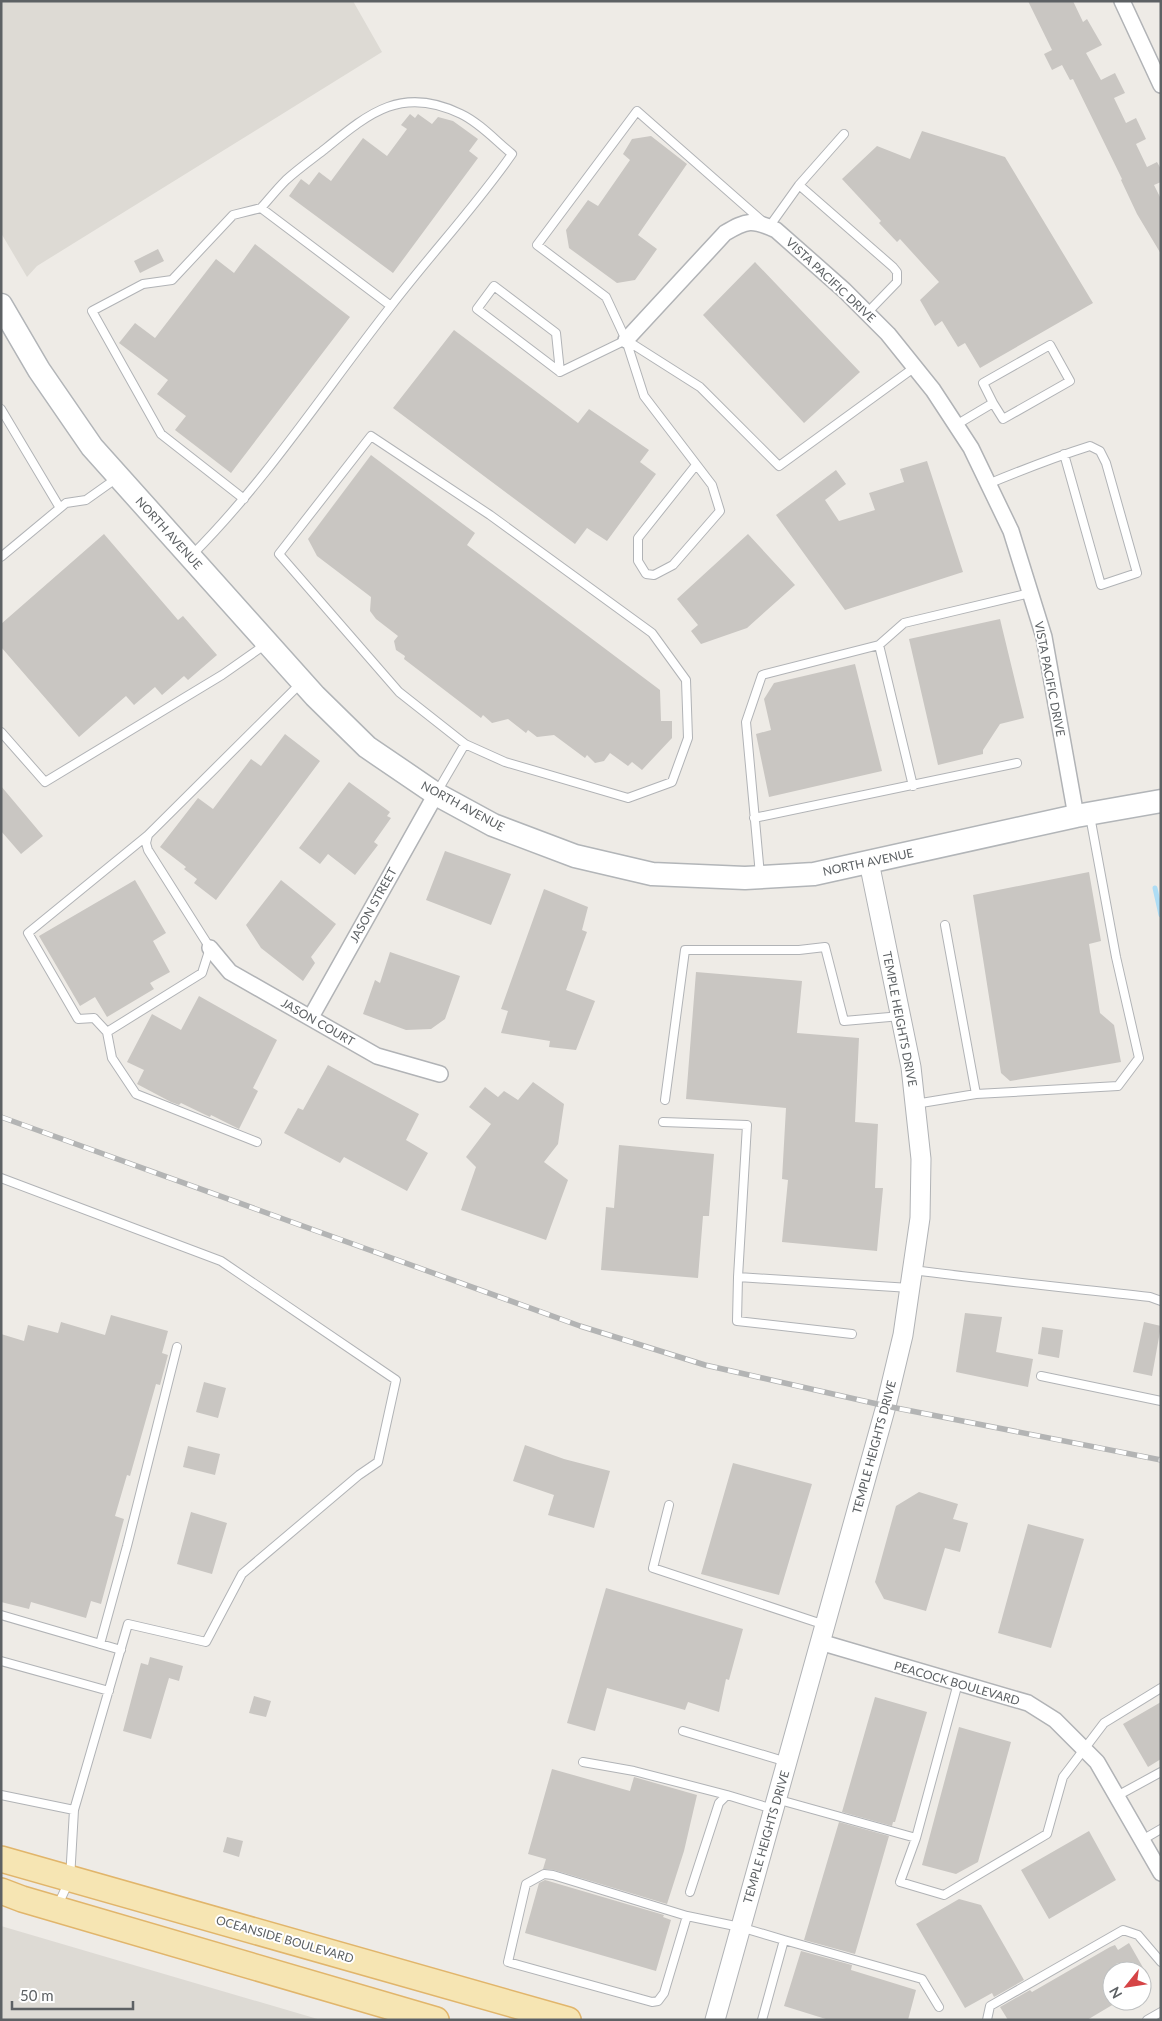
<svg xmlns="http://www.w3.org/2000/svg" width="1162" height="2021" font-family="Lato,sans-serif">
<rect width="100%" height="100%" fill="#eeebe6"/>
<!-- education -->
<path fill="#dddad4" d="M1 1H353L382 52 37 266 27 277 1 233Z
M1 1926 321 2020H1Z"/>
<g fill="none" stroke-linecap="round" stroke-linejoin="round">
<!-- stream -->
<path stroke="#aeddf5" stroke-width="5" d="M1155 888 1161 915"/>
</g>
<!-- building -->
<path fill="#c9c6c2" d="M1028 1H1073L1083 22 1087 19 1102 45 1086 53 1101 80 1115 73 1125 93 1114 98 1126 123 1136 118 1146 139 1136 144 1147 167 1157 162 1161 169V182L1154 185 1161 199V254L1137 214 1121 180 1122 179 1073 79 1070 80 1062 65 1052 70 1044 54 1052 50Z
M410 114 415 118 418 114 432 124 438 117 453 121 478 139 469 151 478 158 393 273 289 196 301 179 309 185 319 172 331 181 363 138 387 156 407 129 401 125Z
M922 131 1005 157 1093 303 980 368 965 343 958 347 942 321 935 326 920 300 939 282 900 239 897 242 879 223 881 221 842 179 877 146 910 159Z
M651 136 687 164 638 235 657 249 635 280 617 283 569 248 566 230 588 200 598 206 630 160 623 154 632 139Z
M255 244 350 317 231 473 175 430 186 416 157 394 168 380 119 343 135 323 155 338 216 259 234 273Z
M158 249 164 261 140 273 134 261Z
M755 262 860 372 804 423 703 315Z
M454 330 578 423 589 409 649 450 640 462 656 474 607 541 587 528 575 544 393 408Z
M371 455 475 533 467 545 660 690 661 721H672V738L642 770 632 762 628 766 610 753 604 761 595 763 587 755 585 758 554 735 537 737 528 730 526 733 508 719 492 723 483 715 481 718 404 659 405 656 396 650 394 641 398 636 376 619 370 611 371 597 317 556 308 539Z
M927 461 963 572 845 610 776 515 836 470 846 484 825 500 839 521 875 510 869 493 904 482 900 469Z
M104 534 178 620 183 616 217 655 188 680 184 676 162 695 155 687 134 705 126 696 79 737 1 647V624Z
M748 534 795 585 747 628 701 644 691 631 698 625 677 599Z
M1000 619 1024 718 1000 724 983 750V754L938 765 909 639Z
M855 664 882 771 769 797 756 734 771 730 764 699 774 683Z
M285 734 320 761 216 900 194 883 197 879 184 869 186 867 160 847 198 798 213 809 251 759 261 766Z
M349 782 390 812 387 816 391 818 374 842 378 845 355 875 328 854 320 864 299 848Z
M1 786 43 836 21 854 1 831Z
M445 851 511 874 491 925 426 900Z
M1089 872 1101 941 1089 944 1100 1013 1114 1025 1121 1062 1010 1081 1001 1073 973 895Z
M135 880 166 933 153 941 170 972 150 983 154 989 107 1017 95 997 80 1006 39 936Z
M281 880 336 924 311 957 315 963 303 981 261 948 246 925Z
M544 889 588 907 582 930 587 932 566 990 595 1001 576 1050 549 1047 550 1041 501 1033 508 1011 501 1009Z
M390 952 460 976 445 1019 431 1029 406 1030 363 1014 375 980 380 983Z
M696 972 802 981 797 1033 859 1038 855 1122 878 1124 875 1188H883L877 1251 782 1242 788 1180 782 1179 786 1108 686 1099Z
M199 996 277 1040 253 1088 258 1091 239 1129 211 1115 210 1117 181 1103 179 1105 171 1102 137 1084 144 1070 127 1062 152 1014 181 1030Z
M328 1065 419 1114 406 1140 428 1153 407 1191 344 1157 340 1163 284 1133 298 1108 303 1110Z
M533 1082 564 1104 558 1144 544 1162 568 1180 546 1240 461 1210 476 1167 466 1157 491 1124 469 1107 485 1087 498 1097 504 1091 518 1100Z
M619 1145 714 1154 709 1216H703L698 1278 601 1270 606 1207 614 1208Z
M965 1313 1002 1317 996 1352 1033 1359 1028 1387 956 1372Z
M111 1315 168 1331 162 1353 168 1355 160 1385 156 1384 130 1476 127 1475 115 1516 124 1519 101 1604 91 1601 86 1618 31 1602 29 1609 1 1602V1334L24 1341 28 1325 58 1333 61 1322 105 1335Z
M1144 1322 1161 1326 1152 1376 1133 1372Z
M1042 1327 1063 1330 1059 1358 1038 1354Z
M204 1382 226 1388 218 1418 196 1412Z
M525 1445 564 1459 610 1471 594 1528 548 1515 554 1495 513 1481Z
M188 1446 220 1454 215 1475 183 1467Z
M733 1463 812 1484 779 1595 701 1574Z
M919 1492 958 1504 953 1519 968 1523 960 1552 945 1548 926 1611 884 1599 875 1582 896 1506Z
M191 1512 227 1523 212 1574 177 1564Z
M1028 1524 1084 1539 1051 1648 998 1633Z
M606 1588 743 1629 729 1680 726 1679 719 1712 688 1702 685 1710 607 1688 595 1731 567 1723Z
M150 1657 183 1666 179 1681 169 1678 151 1739 123 1731 141 1663 148 1665Z
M254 1696 271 1701 266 1717 249 1713Z
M875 1697 927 1712 895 1822H893L892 1826 842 1812Z
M1161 1702V1759L1148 1767 1123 1724Z
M959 1727 1011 1742 978 1862 956 1874 922 1865Z
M552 1769 630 1791 634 1777 697 1795 684 1851 667 1904 554 1870 543 1869 546 1859 528 1854Z
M839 1822 889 1836 855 1954 804 1940Z
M1089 1831 1116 1880 1049 1919 1021 1870Z
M227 1837 243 1841 239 1857 223 1852Z
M545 1880 664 1915 663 1917 671 1920 656 1971 525 1933 539 1883Z
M959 1899 981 1905 1024 1980 994 1997 992 1993 965 2008 916 1924Z
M1129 1943 1145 1971H1112V2001H1119L1087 2020H1008L1000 2007 1030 1990 1032 1992 1110 1947 1115 1945 1118 1950Z
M801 1951 852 1965 851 1970 916 1990 908 2020H829L784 2006Z"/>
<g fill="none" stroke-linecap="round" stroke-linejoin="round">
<defs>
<path id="service" d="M799 185 844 134
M626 340 700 387 779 466 915 367
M560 372 556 333 494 286 477 309 560 372 626 340
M1 409 60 508
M956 425 993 403 1003 419 1070 381 1050 345 983 383 993 403
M696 465 638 538V561L646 574 654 575 673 565 720 511 712 485 644 396 626 340 606 297 537 245 637 111 769 227 799 185 893 267 897 272V282L867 313
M988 484C1022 470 1055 457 1090 446L1100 451 1106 463 1137 573 1101 585 1064 454
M244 499 161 434 92 311 143 284 172 280 233 215 261 208 391 306
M192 555C267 480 325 390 391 306 430 255 475 207 512 154 496 141 480 123 461 114 402 85 369 113 325 149 312 159 298 169 286 180 277 189 269 199 261 208
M1 557 66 503 86 500 117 478
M879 645 913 786
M1 732 45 782 222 675 266 644
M437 792 465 744 399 692 279 554 371 436 490 515 652 633 686 680 688 738 672 782 628 798 505 762 465 744
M754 818 1017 763
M148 835 28 933 78 1019 94 1018 107 1032 112 1058 136 1094 257 1142
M760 875 746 722 762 675 879 645 904 623 1030 593
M945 925 976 1094
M107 1032 202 973 210 948 148 850 146 843 148 835 301 683
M665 1100 685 950H799L825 947 844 1021 901 1016
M915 1104 976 1094 1118 1086 1139 1058 1116 957 1090 816
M663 1122 747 1125 738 1277
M1 1178 221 1261 396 1380 378 1462 359 1475 242 1574 206 1642 128 1624 74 1810 70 1879 57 1907
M912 1270C991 1280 1071 1288 1150 1297L1161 1301
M852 1334 737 1321 738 1277 910 1288
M1041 1376 1161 1401
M669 1505 653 1568 825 1625
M1 1615 121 1650
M100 1644 127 1546 177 1347
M1 1661 109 1691
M683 1731 787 1762
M583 1762 634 1771 727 1795
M1 1795 74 1810
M1117 1796 1161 1772
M776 1799 916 1838 958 1683
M916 1838 900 1882 944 1895 1047 1834 1063 1777 1104 1723 1161 1688
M1142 1840 1161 1829
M690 1892 719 1803 727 1795 773 1809
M687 1916 553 1875 544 1874 526 1884 508 1962 652 2002 658 2001 664 1993 687 1916 740 1927 784 1940
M762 2020 784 1940 922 1979 939 2007
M987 2020 990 2006 1123 1930 1138 1935 1161 1962
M1147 2020 1161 2012"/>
<path id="minor" d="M1122 1 1161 85
M626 340 725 233C747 220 752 219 776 230L844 290 888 334 933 390 971 448 1011 531 1044 637 1076 816
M210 948 230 972 377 1056 440 1074
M311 1017 436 794
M820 1642 1028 1703 1055 1720 1097 1762 1161 1873"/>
<path id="tertiary" d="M715 2020 886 1406 903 1335 920 1218 921 1159 911 1067 869 862"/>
<path id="secondary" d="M1 305 39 370 92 447 315 696 367 747 436 794 493 825 575 856 652 874 745 878 814 874 1076 816 1161 801"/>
<path id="primary" d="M1 1859 568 2020
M1 1891 22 1899 436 2020"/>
</defs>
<!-- service casing -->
<use href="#service" stroke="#b1b3b6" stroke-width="10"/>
<!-- minor casing -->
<use href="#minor" stroke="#b1b3b6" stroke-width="18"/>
<!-- tertiary casing -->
<use href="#tertiary" stroke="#b1b3b6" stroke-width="21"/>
<!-- secondary casing -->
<use href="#secondary" stroke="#b2b5b8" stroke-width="25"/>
<!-- primary casing -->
<use href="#primary" stroke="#e1b56b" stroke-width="28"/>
<!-- service -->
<use href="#service" stroke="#fff" stroke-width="8"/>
<!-- minor -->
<use href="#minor" stroke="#fff" stroke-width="15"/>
<!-- tertiary -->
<use href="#tertiary" stroke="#fff" stroke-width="19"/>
<!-- secondary -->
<use href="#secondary" stroke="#fff" stroke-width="22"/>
<!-- primary -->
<use href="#primary" stroke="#f6e5b3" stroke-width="25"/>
<defs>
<path id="rail" d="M1 1117 580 1326 705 1365 886 1406 1161 1460"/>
</defs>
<!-- rail casing -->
<use href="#rail" stroke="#b3b4b4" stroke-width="5.5"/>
<!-- rail -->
<use href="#rail" stroke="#fff" stroke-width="4" stroke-dasharray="11" stroke-linecap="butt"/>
</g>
<g text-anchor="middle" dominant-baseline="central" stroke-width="4" stroke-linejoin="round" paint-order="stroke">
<!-- street labels -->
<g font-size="12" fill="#5d6164" stroke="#fff">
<text transform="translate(831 280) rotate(43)">VISTA PACIFIC DRIVE</text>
<text transform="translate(169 533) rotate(48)">NORTH AVENUE</text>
<text transform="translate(1050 679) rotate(79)">VISTA PACIFIC DRIVE</text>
<text transform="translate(463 806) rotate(28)">NORTH AVENUE</text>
<text transform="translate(868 862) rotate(-12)">NORTH AVENUE</text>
<text transform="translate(373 905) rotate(-61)">JASON STREET</text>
<text transform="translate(900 1019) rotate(79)">TEMPLE HEIGHTS DRIVE</text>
<text transform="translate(318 1022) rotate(30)">JASON COURT</text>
<text transform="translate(874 1447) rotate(-75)">TEMPLE HEIGHTS DRIVE</text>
<text transform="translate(957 1683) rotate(16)">PEACOCK BOULEVARD</text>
<text transform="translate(766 1837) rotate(-74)">TEMPLE HEIGHTS DRIVE</text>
<text transform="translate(285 1939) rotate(16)">OCEANSIDE BOULEVARD</text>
</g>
</g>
<!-- border -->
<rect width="1162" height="2021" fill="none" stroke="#5d6164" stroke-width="5"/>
<!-- north arrow -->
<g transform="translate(1127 1986) rotate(240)"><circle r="24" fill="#ffffff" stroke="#bec0c1"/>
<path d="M0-4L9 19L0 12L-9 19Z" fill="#d54446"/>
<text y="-8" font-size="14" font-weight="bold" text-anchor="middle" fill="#5d6164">N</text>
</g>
<!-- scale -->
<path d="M12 2001v8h121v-8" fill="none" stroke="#5d6164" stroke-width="2.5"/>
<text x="20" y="2001" font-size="15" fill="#5d6164" stroke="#ffffff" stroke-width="4" paint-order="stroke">50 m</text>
</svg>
